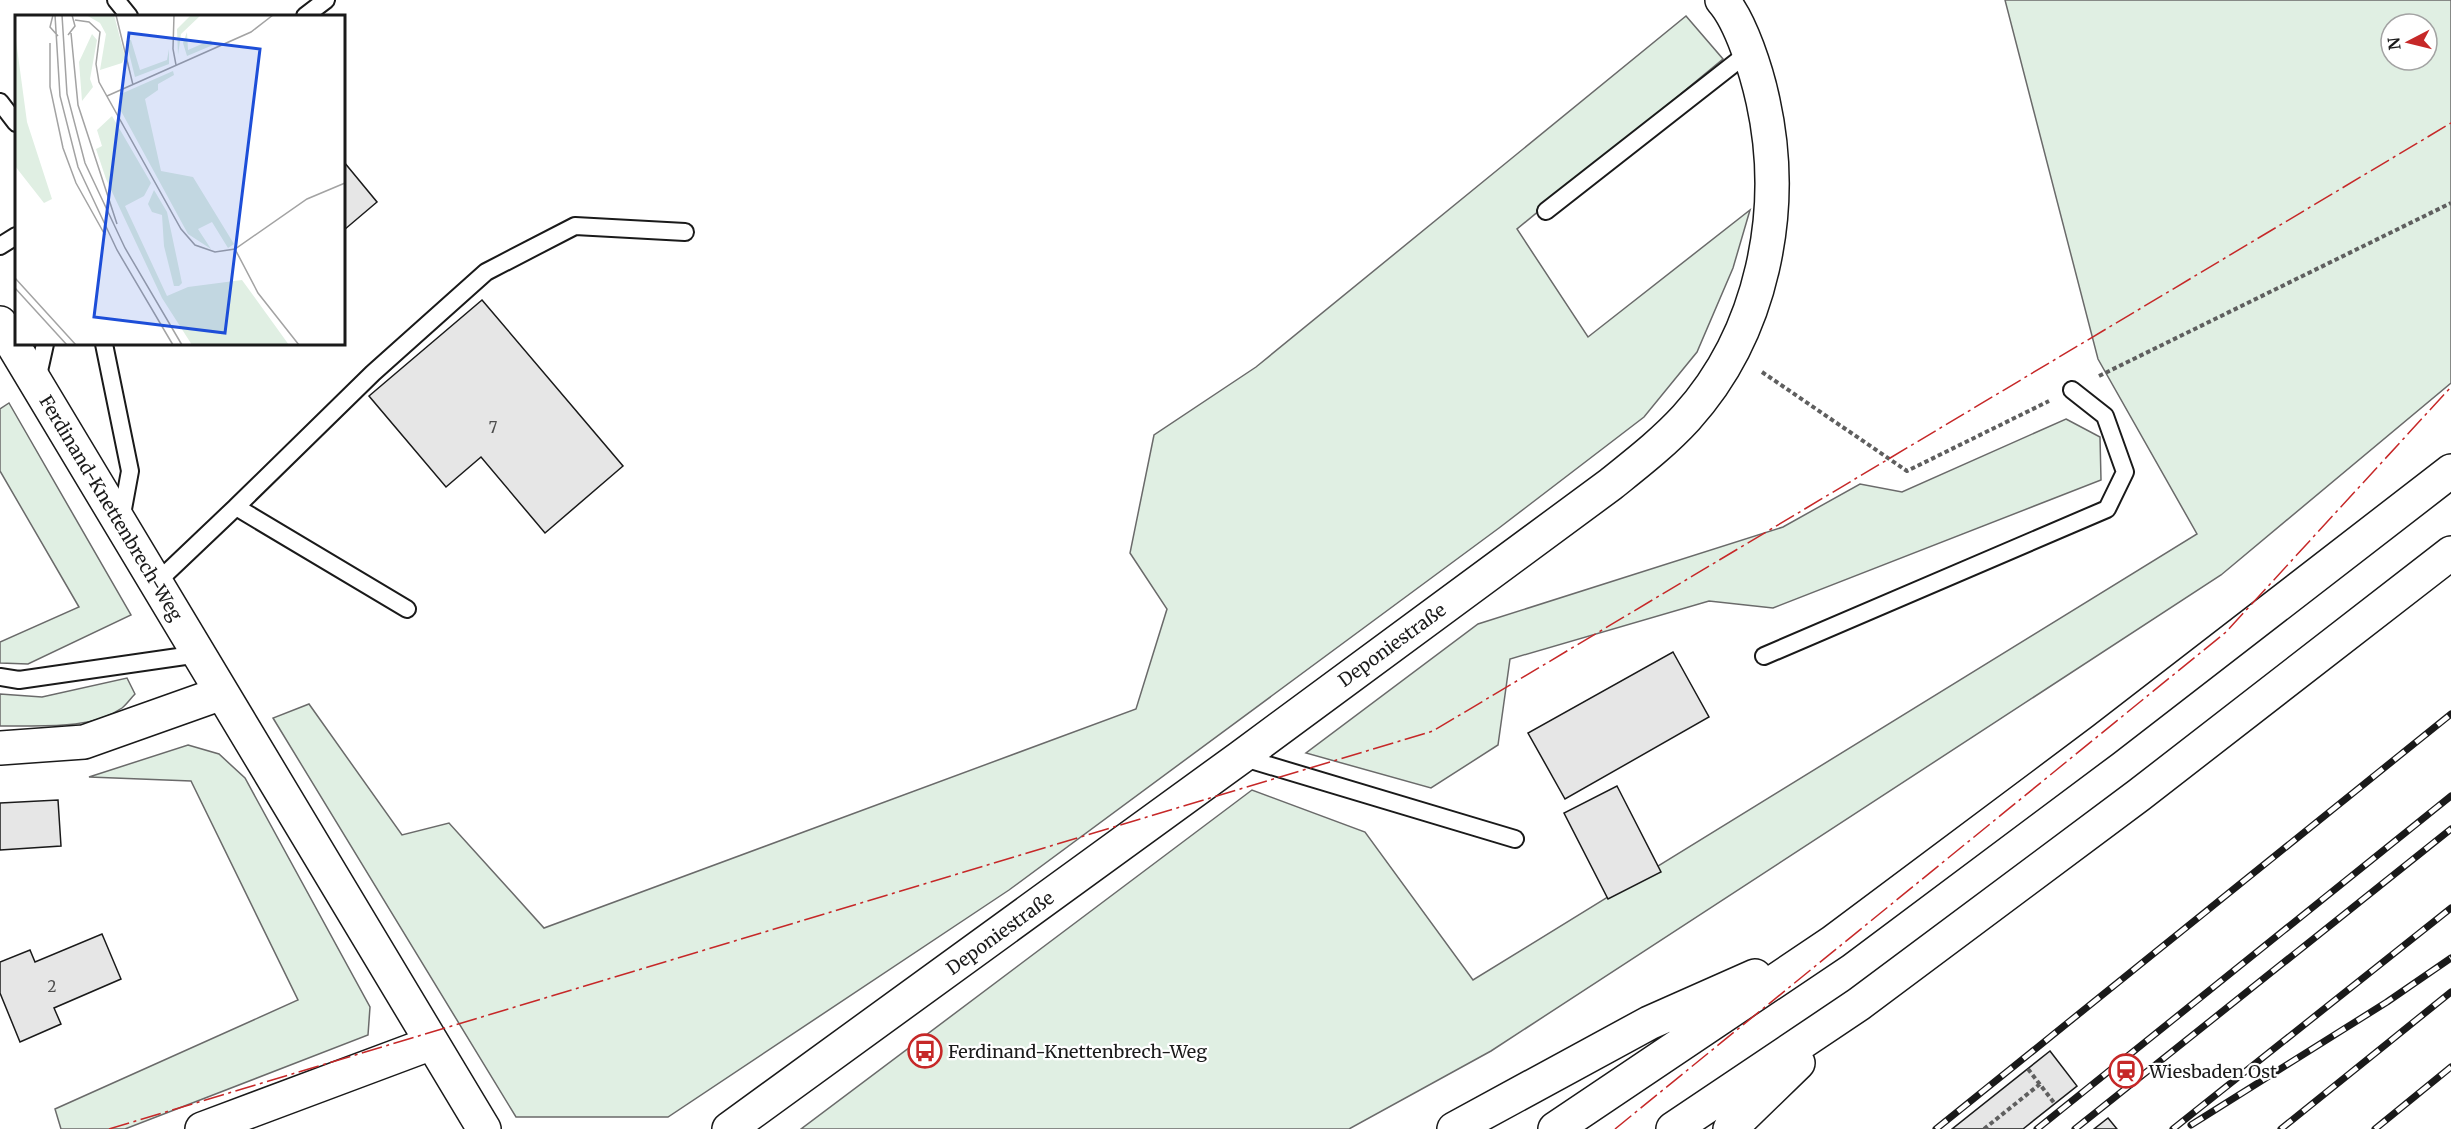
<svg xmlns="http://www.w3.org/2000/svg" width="2451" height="1129" font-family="Merriweather,serif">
<rect width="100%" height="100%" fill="#fff"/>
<!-- green -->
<path fill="#e0efe3" stroke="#6a6a6a" stroke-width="1.5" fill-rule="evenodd" d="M2005 0H2451V383L2221 575 1491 1051 1349 1129H801L1252 790 1365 832 1473 980 2197 534 2098 359ZM2391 24H2427V60H2391Z
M1686 16 1723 59 1517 229 1588 337 1750 210 1733 268 1697 352 1644 417 1499 528 1009 890 668 1117H516L273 718 309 704 402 835 449 823 544 928 1136 709 1167 609 1130 553 1154 435 1256 367Z
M9 403 131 615 28 664 0 663V642L79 607 0 471V409Z
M2066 419 2100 437 2101 480 1773 608 1709 601 1510 659 1498 745 1431 788 1306 753 1478 624 1783 527 1860 484 1902 492Z
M127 678 135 694C131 698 127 704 122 708 89 731 38 725 0 726V694L42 697Z
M188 745 219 754 245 778 370 1007 368 1035 125 1129H61L55 1109 298 1000 191 781 89 777Z"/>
<!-- building -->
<path fill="#e6e6e6" stroke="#1a1a1a" stroke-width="1.5" d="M344 162 377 202 344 230Z
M482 300 623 466 545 533 481 457 446 487 369 396Z
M1673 652 1709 717 1565 799 1528 733Z
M1617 786 1661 872 1608 899 1564 813Z
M58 800 61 846 0 850V803Z
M102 934 121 979 54 1008 61 1024 20 1042 0 993V962L30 950 35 962Z
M2050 1051 2077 1086 2023 1129H1952Z
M2108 1118 2117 1129H2094Z"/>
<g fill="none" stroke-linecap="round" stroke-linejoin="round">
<defs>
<path id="service" d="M116 0 129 16
M305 16 326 0
M0 102 16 123
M1546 211 1749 52
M0 246 16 236
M104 344 130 471 121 520
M37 380 45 344
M236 507 373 373 486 272 575 226 685 232
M156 583 236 507 407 609
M1764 656 2107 509 2125 472 2105 416 2072 390
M0 677 19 680 199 654
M1241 757 1515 839"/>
<path id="minor" d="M0 323 484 1129
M0 748 84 742 222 693
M202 1129 432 1043
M729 1129 1241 757 1611 484C1637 463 1663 443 1686 418 1763 333 1787 210 1763 101 1757 73 1741 21 1722 0"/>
<path id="motorway" d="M1454 1129 1649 1023 1755 976
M1555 1129 1833 942 2103 740 2451 471
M1673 1129 1859 1004 2139 795 2451 553
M1730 1129 1798 1063"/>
</defs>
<!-- service casing -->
<use href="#service" stroke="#1a1a1a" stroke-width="20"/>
<!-- minor casing -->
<use href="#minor" stroke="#1a1a1a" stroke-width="36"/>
<!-- motorway casing -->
<use href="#motorway" stroke="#1a1a1a" stroke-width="36"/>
<!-- path -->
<path stroke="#5f5f5f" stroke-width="4" stroke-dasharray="4.5 3" stroke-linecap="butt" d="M1762 372 1907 471 2049 401
M2099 376 2451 203
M2028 1069 2055 1104
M1984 1129 2040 1084"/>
<!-- service -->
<use href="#service" stroke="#fff" stroke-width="16"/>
<!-- minor -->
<use href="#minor" stroke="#fff" stroke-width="33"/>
<!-- motorway -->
<use href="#motorway" stroke="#fff" stroke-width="33"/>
<defs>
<path id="rail" d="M2191 1125 2387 1002 2451 958
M1936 1129 2451 714
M2037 1129 2451 796
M2075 1129 2451 829
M2173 1129 2451 908
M2281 1129 2451 992
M2375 1129 2451 1067"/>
</defs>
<!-- rail casing -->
<use href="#rail" stroke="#1a1a1a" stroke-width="7"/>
<!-- rail -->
<use href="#rail" stroke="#fff" stroke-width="4.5" stroke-dasharray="14" stroke-linecap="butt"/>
<!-- power -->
<path stroke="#c62828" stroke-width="1.5" stroke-dasharray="21 4.5 3 4.5" stroke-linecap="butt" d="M109 1129 1433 731 2451 123
M1615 1129 2226 632 2451 387"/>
</g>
<!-- icons -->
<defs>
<symbol id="bus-ring" viewBox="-11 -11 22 22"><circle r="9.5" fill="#fff" stroke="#c62828" stroke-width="1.5"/><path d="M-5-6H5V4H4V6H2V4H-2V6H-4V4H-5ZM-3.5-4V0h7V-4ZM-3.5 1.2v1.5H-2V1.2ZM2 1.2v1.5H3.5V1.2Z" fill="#c62828"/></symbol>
<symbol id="station-ring" viewBox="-11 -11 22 22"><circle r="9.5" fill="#fff" stroke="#c62828" stroke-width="1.5"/><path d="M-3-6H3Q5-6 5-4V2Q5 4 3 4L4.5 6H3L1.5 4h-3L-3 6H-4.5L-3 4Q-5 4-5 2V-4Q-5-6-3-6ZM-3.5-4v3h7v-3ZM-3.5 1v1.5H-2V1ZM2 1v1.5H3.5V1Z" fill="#c62828"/></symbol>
</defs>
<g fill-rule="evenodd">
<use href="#bus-ring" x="906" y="1032" width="38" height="38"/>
<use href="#station-ring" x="2107" y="1052" width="38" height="38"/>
</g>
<g text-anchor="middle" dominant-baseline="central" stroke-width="4.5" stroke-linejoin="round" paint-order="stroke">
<!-- number labels -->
<g font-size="15" fill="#4d4d4d">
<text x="493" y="427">7</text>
<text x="52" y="986">2</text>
</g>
<!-- street labels -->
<g font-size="18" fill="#1a1a1a" stroke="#fff">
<text transform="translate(111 508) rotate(59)">Ferdinand-Knettenbrech-Weg</text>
<text transform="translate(1392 645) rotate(-36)">Deponiestraße</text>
<text transform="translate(1000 933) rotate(-36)">Deponiestraße</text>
</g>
<!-- poi labels -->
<g font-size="18" fill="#1a1a1a" stroke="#fff" text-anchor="start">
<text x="948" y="1051">Ferdinand-Knettenbrech-Weg</text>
<text x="2149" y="1071">Wiesbaden Ost</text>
</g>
</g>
<!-- overview -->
<g transform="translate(15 15)">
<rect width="330" height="330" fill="#fff"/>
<path d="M71 0H99L110 42 107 48 85 55 91 19 85 8ZM176 0H186L166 19 163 40 162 14ZM172 17 173 35 196 25 198 30 172 41 168 28ZM0 18 12 107 37 184 29 188 0 151ZM77 19 82 25 75 64 78 72 67 86 64 47ZM116 25 125 55 152 45 154 34V49L120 62 111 26ZM158 56 159 60 143 69V75L130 84 146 156 178 162 219 229 213 233 197 207 183 214 196 234 173 219 106 96 108 78ZM97 101 136 168 129 181 110 191 152 281 173 272 227 265 274 330H177L147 283 91 164 81 134 87 131 82 115ZM139 175 152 197 167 268 164 271H159L149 231 147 200 137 197 133 189Z" fill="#e0efe3"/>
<path fill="none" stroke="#a3a3a3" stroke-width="1.5" d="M38 0 35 12 43 21M40 0 45 81 63 152 102 235 158 330M47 0 52 79 70 148 110 233 167 330M101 0 118 70M159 0 158 34 161 50M60 5 74 7 85 17 81 49 84 67 166 214 180 230 200 237 220 234 292 184 330 168M56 18 63 90 102 209M53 20 60 11 57 0M35 28V72L48 133 61 168 90 220M92 81 236 17 258 0M220 234 243 278 284 330M0 263 61 330M0 273 52 330"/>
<path fill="#1d4ed8" fill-opacity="0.15" stroke="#1d4ed8" stroke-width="3" d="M114 18 245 34 210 318 79 302Z"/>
<rect width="330" height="330" fill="none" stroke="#1a1a1a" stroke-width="3"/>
</g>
<!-- north arrow -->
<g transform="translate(2409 42) rotate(263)"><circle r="28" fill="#ffffff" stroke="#a3a3a3" stroke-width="1.5"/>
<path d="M0-4.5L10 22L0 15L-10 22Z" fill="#c62828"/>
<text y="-9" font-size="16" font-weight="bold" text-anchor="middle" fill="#1a1a1a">N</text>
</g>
</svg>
